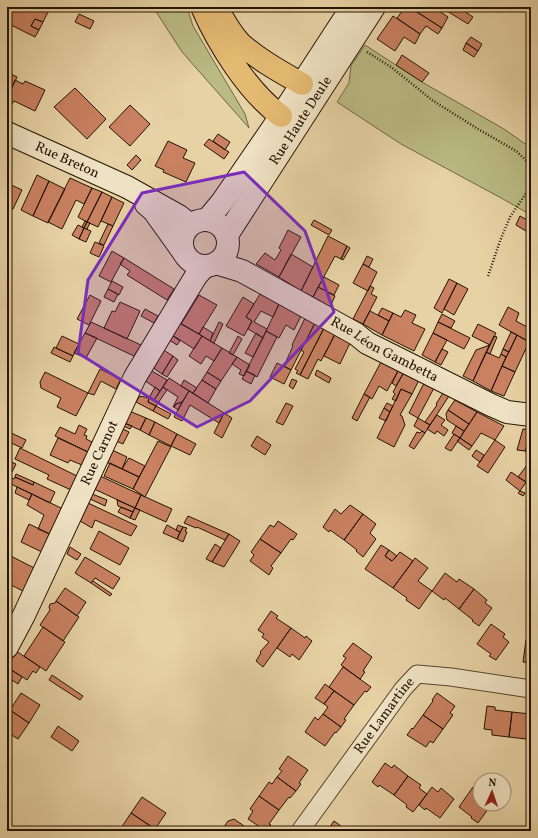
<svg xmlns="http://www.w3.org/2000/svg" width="538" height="838" font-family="Vollkorn,serif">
<rect width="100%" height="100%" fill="#e7d2a5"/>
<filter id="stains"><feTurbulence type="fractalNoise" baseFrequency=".005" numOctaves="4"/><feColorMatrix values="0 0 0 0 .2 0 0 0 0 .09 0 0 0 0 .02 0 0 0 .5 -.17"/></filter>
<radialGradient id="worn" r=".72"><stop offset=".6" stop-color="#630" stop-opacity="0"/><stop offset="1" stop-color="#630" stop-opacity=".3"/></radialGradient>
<!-- green -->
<path fill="#baba83" stroke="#706742" d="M153 7H187L193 26 245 114 249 128 182 52Z
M365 45 422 82 504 129 531 148V215L503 199 401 144 337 102 349 83 351 66Z"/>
<!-- building -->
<path fill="#c98161" stroke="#251401" d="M7 7 17 10 19 7H41L49 10 43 22 35 19 31 26 39 30 35 37 11 25 7 33Z
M405 7H409L442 28 438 34 426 26 420 34 397 18Z
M409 7H433L448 17 442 28Z
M449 7H458L473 17 468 24 447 11Z
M79 14 94 21 90 29 75 22Z
M393 16 420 34 415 44 404 37 395 51 377 39Z
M35 19 43 22 39 30 31 26Z
M471 37 482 44 478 51 466 43Z
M466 43 478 51 474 57 463 50Z
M402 55 429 73 422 82 396 65Z
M7 72 17 77 7 98Z
M15 80 23 84 25 81 45 90 35 111 14 101 12 104 7 102V98Z
M75 88 106 119 87 139 54 107Z
M130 105 150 124 130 146 109 127Z
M218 134 230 142 225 150 213 141Z
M209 139 229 152 224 159 204 145Z
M168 141 187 150 183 158 195 163 186 182 163 172 164 170 155 166Z
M136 155 141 160 132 170 127 165Z
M37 175 49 181 33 216 21 210Z
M70 178 92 188 84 204 76 200 62 229 48 222Z
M49 181 65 189 48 223 33 216Z
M7 183 22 190 13 209 7 206Z
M92 188 102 192 87 222 78 217Z
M102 192 112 197 98 227 87 222Z
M112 197 124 203 113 226 101 221Z
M520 216 531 222V234L516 225Z
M314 220 332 230 329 235 311 225Z
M85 221 87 222 84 228 82 227Z
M87 222 90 223 87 229 84 228Z
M108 224 113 226 104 245 99 243Z
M78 225 84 228 79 239 72 235Z
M84 228 91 231 86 242 79 239Z
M288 230 301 237 279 277 256 264 265 253 275 260 281 250 279 248Z
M328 236 347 246 341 259 335 256 313 297 301 291Z
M95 242 104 246 99 257 90 253Z
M347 246 350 248 343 260 341 259Z
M112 251 124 258 111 282 99 276Z
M291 254 313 267 301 291 279 277Z
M367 256 373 259 369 267 363 264Z
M124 258 174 289 167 300 127 275 130 271 120 264Z
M363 264 377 272 368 291 353 283Z
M324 277 339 285 334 295 318 287Z
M449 279 457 283 442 313 434 308Z
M112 281 123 287 119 295 108 289Z
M457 283 468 289 454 315 444 309Z
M370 286 374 288 371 294 377 297 363 324 353 319Z
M318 287 335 296 330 307 313 297Z
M108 289 118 294 114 302 104 297Z
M260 294 279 304 273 317 261 311 254 322 267 329 263 338 248 329 252 321 246 317Z
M90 295 101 301 89 325 77 319Z
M199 295 217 305 199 334 181 324Z
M243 297 254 304 246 317 252 321 244 336 226 326Z
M120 302 140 311 127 339 104 328 112 311 115 312Z
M279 304 301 316 294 330 286 325 279 338 266 331Z
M508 307 519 313 516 321 531 329V343L499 325Z
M382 308 393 313 389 321 378 315Z
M145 309 158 316 154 323 141 316Z
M405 310 416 315 412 323 425 329 414 351 382 335 393 313 401 317Z
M370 311 389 321 382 335 363 324Z
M442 314 455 321 451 328 438 322Z
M305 318 315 323 291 370 284 366 293 346 292 345Z
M177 321 202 336 194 349 169 333Z
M91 322 141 345 134 356 85 333Z
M219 322 223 324 214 343 210 341Z
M438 322 470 338 464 349 433 333Z
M315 323 324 328 300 375 296 373 298 371 295 369 304 352 301 350Z
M478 324 496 333 490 345 472 336Z
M203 327 213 333 210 341 199 334Z
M324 328 335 334 321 361 318 359 308 379 300 375Z
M266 331 277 337 257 377 246 371Z
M511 332 517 335 509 352 503 349Z
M85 333 97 338 86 358 74 353Z
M169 333 180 341 177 345 166 338Z
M256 333 263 338 253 357 245 353Z
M433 333 447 340 435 362 422 355Z
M335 334 350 343 340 364 324 356Z
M517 335 529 342 515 372 502 366Z
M62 336 79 344 73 356 56 348Z
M202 336 222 348 214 361 206 356 201 364 189 356Z
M238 336 242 339 233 355 229 353Z
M494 336 497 337 490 354 486 352Z
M490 345 473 381 463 376 476 350Z
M54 347 73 356 70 362 51 353Z
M222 348 237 357 221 381 207 372Z
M162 349 173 356 162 374 152 367Z
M442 349 448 352 441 365 435 362Z
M503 349 509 352 506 357 501 354Z
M486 352 499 358 501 354 506 357 491 391 473 381Z
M173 356 178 360 167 377 162 374Z
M237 357 250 365 244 376 239 374 241 370 232 364Z
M382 360 399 369 387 391 379 386 372 399 364 394Z
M277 363 291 370 284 384 270 377Z
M531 365V376L527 374Z
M502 366 515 372 504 396 491 391Z
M147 368 167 380 160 391 141 378Z
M100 369 121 379 116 389 101 381 94 395 88 393Z
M399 369 404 372 396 386 392 383Z
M317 370 331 378 329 383 315 375Z
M246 371 255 375 251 384 242 379Z
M45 372 88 393 76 416 57 407 61 398 41 388 40 382Z
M207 372 221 381 216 389 202 380Z
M404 372 419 380 412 394 401 389 396 401 392 399 395 394 393 392Z
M169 378 189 391 182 402 176 404 174 407H173L178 397 163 387Z
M292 379 297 381 293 389 289 386Z
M184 380 197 388 193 393 181 386Z
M202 380 216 389 208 403 193 393Z
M424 383 434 388 418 418 409 413Z
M155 387 160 391 154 400 149 398Z
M163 387 167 390 156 406 148 402 149 398 154 400Z
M401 389 412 394 400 415 402 416 405 425 394 447 377 438Z
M189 391 224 413 219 423 190 405 182 421 174 417Z
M443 393 449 396 430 425 425 422 437 405 436 404Z
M364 394 370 397 357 421 352 418Z
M140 396 149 398 148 402 156 406 153 411 136 402Z
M455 400 477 412 469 424 448 410Z
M182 402 178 410 174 407 176 404Z
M286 403 293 406 283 425 276 422Z
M387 403 393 406 390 412 384 408Z
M156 406 171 414 168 419 153 411Z
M384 408 390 412 386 421 379 418Z
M127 410 146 418 140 430 122 422Z
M448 410 469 424 464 431 447 420 446 414Z
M477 412 504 426 495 440 481 433 472 446 460 438Z
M224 413 232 418 222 438 214 433Z
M437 415 445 420 441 425 448 430 444 436 437 431 435 434 427 429Z
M146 418 155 422 149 435 140 430Z
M418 418 430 425 425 433 414 426Z
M122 422 132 426 130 429 121 425Z
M155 422 177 434 171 446 149 435Z
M79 425 87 429 84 435 87 436 86 439 92 442 88 452 55 436 60 427 75 434Z
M456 426 464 431 460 438 452 433Z
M119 427 129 432 123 444 114 440Z
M523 429 531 430V438L525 451 517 450Z
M7 431 26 440 22 448 7 441Z
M422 431 425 433 414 449 409 446 417 432 420 433Z
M177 434 196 444 190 455 171 446Z
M454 434 460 438 451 451 445 448Z
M257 436 271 445 265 455 251 446Z
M58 438 88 452 82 465 70 460 68 463 50 455Z
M460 438 472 446 469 450 457 441Z
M531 438V453L525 451Z
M495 440 505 447 488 473 477 466Z
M158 441 171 447 145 497 133 489Z
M20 448 77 476 71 490 47 479 49 475 15 459Z
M110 449 127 457 122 469 104 461Z
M476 450 484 455 480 462 472 456Z
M129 458 145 466 139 477 122 469Z
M7 460 16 464 12 472 7 470Z
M531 460V475L526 482 518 477Z
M110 463 139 477 133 489 104 476Z
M511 472 526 482 520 491 506 480Z
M16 474 34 482 33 485 15 477Z
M98 475 141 495 135 508 92 488Z
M7 476 14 479 15 477 33 485 34 482 55 492 50 503 7 482Z
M17 487 32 494 29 500 15 493Z
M520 491 525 493 523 496 518 493Z
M90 493 107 500 105 506 88 498Z
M32 494 63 509 52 535 38 529 44 515 27 505Z
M141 495 172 509 166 522 135 508Z
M117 500 135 508 133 512 118 506Z
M88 503 137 526 131 536 95 520 92 528 80 521Z
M350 505 363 514 344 540 330 530 329 532 323 527 335 509 341 514Z
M121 507 133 512 130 518 118 512Z
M135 508 140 510 135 520 130 518Z
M363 514 376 524 370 533 376 539 363 557 356 551 357 550 344 540Z
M188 516 229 534 225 540 197 527 196 528 184 523Z
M278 521 297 534 293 540 291 539 281 553 260 539 270 525 274 527Z
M29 524 52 535 44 553 21 542Z
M167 525 180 532 177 539 163 533Z
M178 525 183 527 180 532 176 530Z
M183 527 187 528 185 531 187 532 183 542 177 539Z
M99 531 129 548 120 565 90 549Z
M229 534 240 541 224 567 212 562Z
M260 539 281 553 271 566 273 568 269 575 250 561 254 555 251 552Z
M215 544 221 548 212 562 206 559Z
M381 545 389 550 385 556 392 561 400 552 413 561 393 588 365 569Z
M70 547 81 554 77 560 67 554Z
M389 550 397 556 392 561 385 556Z
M9 555 36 569 23 591 7 583V560Z
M85 557 120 578 113 589 95 578 91 583 75 573Z
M415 558 428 568 418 581 432 591 419 609 406 600 407 598 393 588Z
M445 573 457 582 459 579 474 589 459 609 445 598 444 600 432 591Z
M93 581 112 594 110 596 91 583Z
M65 588 86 602 77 616 56 601Z
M474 589 487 600 485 603 492 608 479 626 472 621 473 620 459 609Z
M56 601 79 617 63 641 40 625 50 610 49 607 50 604 55 603Z
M7 610 11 612 7 620Z
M271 611 278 616 276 618 291 628 263 667 256 661 261 653 260 652 269 642 262 637 264 634 258 630Z
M491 624 505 634 503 637 509 642 496 660 489 656 491 654 477 644Z
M43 627 65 642 46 671 24 656Z
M291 628 305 638 306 636 312 641 299 660 292 654 290 657 277 648Z
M526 640 531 641V663L523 662Z
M353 643 372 657 363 671 365 672 360 679 341 665 346 658 343 656Z
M16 651 40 667 36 673 33 671 27 680 7 667Z
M7 667 22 677 18 684 7 677Z
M343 667 371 687 367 692 365 691 354 705 329 687Z
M52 675 83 696 80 700 49 680Z
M325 684 334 691 324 704 315 698Z
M334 691 354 705 344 719 346 720 341 727 323 714 328 707 324 704Z
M21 693 40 705 29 723 10 710Z
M437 693 455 706 450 713 453 715 443 729 423 715 433 701 432 700Z
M487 706 495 707V710L512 712 509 737 492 735V730L484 729Z
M10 710 29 723 18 739 7 732V715Z
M512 712 530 714V712H531V736L527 735 526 739 509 737Z
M323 714 341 727 336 733 335 732 325 746 305 732 315 717 318 720Z
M423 715 443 729 433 743 430 741 426 747 407 735 412 728 413 729Z
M58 726 79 741 72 751 51 737Z
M288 756 308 770 299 783 301 784 296 791 277 777 282 771 279 769Z
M385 763 392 768 394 765 408 776 394 795 379 785 378 787 372 782Z
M408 776 421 785 419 788 427 794 413 812 406 807 407 805 394 795Z
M277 777 296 791 290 798 289 797 279 810 259 796 269 782 272 784Z
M432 787 438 792 441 788 454 799 440 818 426 808 425 810 419 805Z
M473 787 480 793V804L491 805 478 823 471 818 472 817 459 807Z
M259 796 279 810 269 824 271 825 266 831 248 819 253 811 250 809Z
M142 797 166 813 155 829 131 813Z
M131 813 155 829 154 831H126L121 828Z
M234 819 247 828V831H221L228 821Z
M334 821 348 831H329L330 829 329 828Z"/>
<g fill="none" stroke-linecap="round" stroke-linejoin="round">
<defs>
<g id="street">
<path id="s1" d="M300 831 403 689 417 674 451 677 531 689"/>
</g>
<g id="secondary">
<path id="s2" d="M7 133 127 187 179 216 190 225"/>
<path d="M146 204 154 211 184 253"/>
<path d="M207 220 222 202 281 116 352 7"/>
<circle cx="205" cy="243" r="23"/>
<path id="s3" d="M227 235 374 7"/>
<path id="s4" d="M216 263 242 271 356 334 367 343 491 405 507 412 531 415"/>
<path id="s5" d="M7 647 24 615 135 377 196 276 205 266"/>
</g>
<path id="highway" d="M202 7C218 44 248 92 281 116
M217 8C224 21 231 34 241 44 259 60 281 72 302 84"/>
</defs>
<!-- street casing -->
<use href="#street" stroke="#56442a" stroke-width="19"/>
<!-- secondary casing -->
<use href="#secondary" stroke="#251401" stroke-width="24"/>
<!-- highway casing -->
<use href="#highway" stroke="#251401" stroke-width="24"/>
<!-- path -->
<path stroke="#251401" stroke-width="2.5" stroke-dasharray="1 2" stroke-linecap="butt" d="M367 52 391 67 432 100 478 129 516 151 527 161 531 170
M488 276 500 241 510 217 531 186"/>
<!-- street -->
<use href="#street" stroke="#efe2c4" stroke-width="17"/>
<!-- secondary -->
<use href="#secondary" stroke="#efe2c4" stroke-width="22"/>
<!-- highway -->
<use href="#highway" stroke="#e4b972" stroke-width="22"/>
</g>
<!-- marked area -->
<path fill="#7b2cbf" fill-opacity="0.2" stroke="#7b2cbf" stroke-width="3" stroke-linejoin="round" d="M244 172 305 231 334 312 250 401 197 427 78 353 88 280 142 193Z"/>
<g text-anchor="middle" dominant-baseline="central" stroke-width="4" stroke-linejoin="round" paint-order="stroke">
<!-- street labels -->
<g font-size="14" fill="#251401" stroke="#efe2c4">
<text stroke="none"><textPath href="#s3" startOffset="136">Rue Haute Deule</textPath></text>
<text stroke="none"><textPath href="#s2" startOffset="66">Rue Breton</textPath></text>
<text stroke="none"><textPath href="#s4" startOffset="190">Rue Léon Gambetta</textPath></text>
<text stroke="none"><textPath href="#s5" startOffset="215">Rue Carnot</textPath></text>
<text stroke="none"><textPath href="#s1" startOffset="143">Rue Lamartine</textPath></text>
</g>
</g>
<!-- margin -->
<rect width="538" height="838" fill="none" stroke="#e7d2a5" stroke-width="24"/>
<rect x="8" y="8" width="522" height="822" fill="none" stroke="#251401" stroke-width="2"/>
<rect x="12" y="12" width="514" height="814" fill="none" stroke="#251401"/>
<!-- north arrow -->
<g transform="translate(492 792) rotate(3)"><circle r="19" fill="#efe2c4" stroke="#9e9076"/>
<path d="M0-3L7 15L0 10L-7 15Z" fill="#8f2418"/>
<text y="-6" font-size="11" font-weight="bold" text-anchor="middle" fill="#251401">N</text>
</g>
<rect width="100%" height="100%" filter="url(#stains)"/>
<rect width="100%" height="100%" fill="url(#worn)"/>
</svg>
